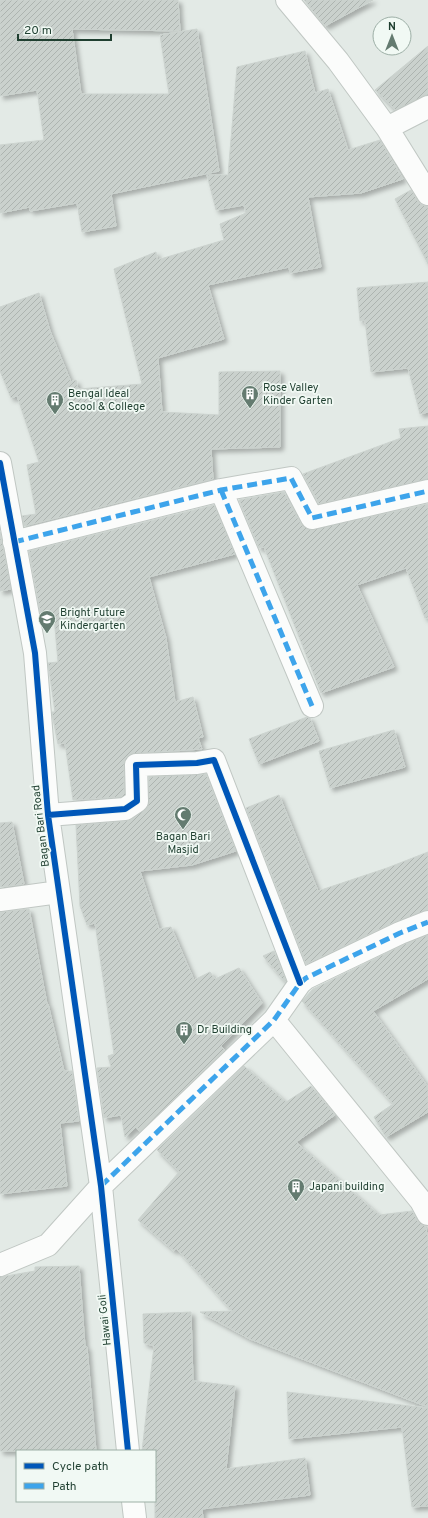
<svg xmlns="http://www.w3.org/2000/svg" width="428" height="1518" font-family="Overpass,sans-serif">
<defs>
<pattern id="building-hatch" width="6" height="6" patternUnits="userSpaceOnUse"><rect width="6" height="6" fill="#cad1cd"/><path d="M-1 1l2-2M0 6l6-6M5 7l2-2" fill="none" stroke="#adb4b0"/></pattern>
<filter id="shadow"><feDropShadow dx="3.5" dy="3.5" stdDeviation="2" flood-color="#0004"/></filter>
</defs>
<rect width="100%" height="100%" fill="#e3eae6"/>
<!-- building -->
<path fill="url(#building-hatch)" stroke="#ccd3cf" filter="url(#shadow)" d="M0 0H178L180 31 72 29 81 94H169L160 35 197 29 219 171 111 194 116 226 82 232 77 203 30 211V207L0 213V145L44 140 37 90 0 96Z
M304 0H373L325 26Z
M428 46V95L395 110 375 90Z
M305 51 315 93 328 89 348 150 380 140 403 179 361 193 308 197 321 267 290 273 289 267 208 285 224 339 158 358 162 412 219 415V372L280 371V447L211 449 213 479 24 526 22 516 36 514 27 465 39 462 17 396 11 398 0 371V307L39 293 50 331 71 382 76 380 78 389 142 384 114 269 156 252 157 260 224 240 220 224 246 213 244 205 216 210 207 175H228L237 67Z
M411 190 418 201 422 205 428 206V264L395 199Z
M428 282V412L420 414 408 368 371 372 365 320 360 321 357 288Z
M428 426V479L319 504 303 474 401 438 399 429Z
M284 492 301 524 310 530 428 504V618H425L406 568 357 585 394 667 321 693 264 547 259 548 239 500Z
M214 505 235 554 149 577 166 638 175 702 193 697 203 737 198 738 202 749 130 754 125 759 124 765V794L121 797 73 800 65 743 58 744 52 714V712H55L48 663 58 662 54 617H41L29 551Z
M0 532 11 589 0 591Z
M307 717 310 718 319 741 259 764 249 739Z
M394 730 405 767 330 788 319 751Z
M206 774 236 851 192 865 140 871 159 929 171 927 194 980 210 972 215 979 239 968 262 1003 221 1046 225 1050 140 1132 136 1127 125 1137 121 1115 104 1118 97 1068 111 1067 108 1056 114 1054 95 923 87 925 80 906 76 825 126 821 132 819 148 806 149 777Z
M279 795 318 891 387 868 428 852V910L395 922 306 964 246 808Z
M12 822 24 884 0 887V823Z
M29 909 47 1004H48L64 1071H72L79 1121 60 1123 67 1186 0 1194V912Z
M428 935V979L373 1011 428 1087V1112L386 1137 374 1117 393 1104 302 1001 313 989 405 944Z
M274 951 286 981 285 982 263 956Z
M244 1066 286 1102 311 1086 335 1115 296 1142 379 1215 412 1211 417 1220 425 1226 428 1237V1407L250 1339 200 1312 232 1311 176 1248 174 1251 138 1220 179 1172 157 1150Z
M79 1266 85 1346 87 1347 96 1451H0V1277L35 1271V1267Z
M191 1312 193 1381 235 1386 226 1469 305 1458 310 1495 202 1509 203 1518H155V1451H142L154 1346 144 1343 143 1314Z
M287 1392 428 1408V1506L412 1507 402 1427 289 1439Z"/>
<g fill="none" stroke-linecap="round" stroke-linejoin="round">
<defs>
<path id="minor" d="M287 0 338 61 387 128 428 194
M387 128 428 107
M0 463 35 653 48 815 101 1186 128 1451
M221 490 312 706
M14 542 221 490 291 478 312 518 428 491
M48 815 125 809 137 801 136 765 197 763 214 760 300 983
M0 900 59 892
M274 1020 421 1201 428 1214
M0 1265 48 1245 101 1186 274 1020 300 983 306 978 400 933 428 922
M133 1501 135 1518"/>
</defs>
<!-- minor casing -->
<use href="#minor" stroke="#c0c7c3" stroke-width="24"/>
<!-- minor -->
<use href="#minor" stroke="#fbfcfb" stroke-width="22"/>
<!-- quiet -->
<path stroke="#3da4eb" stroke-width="5" stroke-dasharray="10 5" stroke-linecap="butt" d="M221 490 312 706
M14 542 221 490 291 478 312 518 428 491
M101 1186 274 1020 300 983 306 978 400 933 428 922"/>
<defs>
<path id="cycleway" d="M0 463 35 653 48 815 101 1186 128 1451
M48 815 125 809 137 801 136 765 197 763 214 760 300 983"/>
</defs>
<!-- cycleway casing -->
<use href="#cycleway" stroke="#f1f9f4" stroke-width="8"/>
<!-- cycleway -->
<use href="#cycleway" stroke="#0057b8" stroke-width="6"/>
</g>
<!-- icons -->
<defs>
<symbol id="building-pin" viewBox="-11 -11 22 30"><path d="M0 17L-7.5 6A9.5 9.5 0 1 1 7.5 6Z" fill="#647b70" stroke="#f1f9f4"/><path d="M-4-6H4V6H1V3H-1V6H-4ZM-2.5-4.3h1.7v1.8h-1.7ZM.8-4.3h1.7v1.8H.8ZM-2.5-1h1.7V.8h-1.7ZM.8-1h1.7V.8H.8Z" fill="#fff"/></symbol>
<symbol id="school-pin" viewBox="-11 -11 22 30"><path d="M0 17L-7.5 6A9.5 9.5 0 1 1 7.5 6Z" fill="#647b70" stroke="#f1f9f4"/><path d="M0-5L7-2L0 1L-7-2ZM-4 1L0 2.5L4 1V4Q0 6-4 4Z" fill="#fff"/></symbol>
<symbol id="mosque-pin" viewBox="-11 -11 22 30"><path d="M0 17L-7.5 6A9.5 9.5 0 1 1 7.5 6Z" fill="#647b70" stroke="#f1f9f4"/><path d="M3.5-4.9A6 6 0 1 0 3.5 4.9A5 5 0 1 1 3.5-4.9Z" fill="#fff"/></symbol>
</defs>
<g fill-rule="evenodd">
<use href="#building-pin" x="240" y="384" width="20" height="27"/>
<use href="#building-pin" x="45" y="390" width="20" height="27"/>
<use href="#school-pin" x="37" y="609" width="20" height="27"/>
<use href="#mosque-pin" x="173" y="805" width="20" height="27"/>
<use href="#building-pin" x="174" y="1020" width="20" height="27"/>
<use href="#building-pin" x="286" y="1177" width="20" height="27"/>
</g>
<g text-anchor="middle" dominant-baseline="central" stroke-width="3.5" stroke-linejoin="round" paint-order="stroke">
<!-- poi labels -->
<g font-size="11" fill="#1f3f30" stroke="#f1f9f4" text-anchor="start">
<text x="263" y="388">Rose Valley<tspan x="263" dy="13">Kinder Garten</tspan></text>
<text x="68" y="394">Bengal Ideal<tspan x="68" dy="13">Scool &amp; College</tspan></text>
<text x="60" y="613">Bright Future<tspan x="60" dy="13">Kindergarten</tspan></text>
<text x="183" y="837" text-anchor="middle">Bagan Bari<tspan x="183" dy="13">Masjid</tspan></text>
<text x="197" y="1030">Dr Building</text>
<text x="309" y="1187">Japani building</text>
</g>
<!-- street labels -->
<g font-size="11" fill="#1f3f30" stroke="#f1f9f4">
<text transform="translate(41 826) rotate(-97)">Bagan Bari Road</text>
<text transform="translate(105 1320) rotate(-96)">Hawai Goli</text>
</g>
</g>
<!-- legend -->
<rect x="16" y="1450" width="140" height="52" fill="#f1f9f4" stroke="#9dafa6"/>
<rect x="24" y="1463" width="20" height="6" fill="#0057b8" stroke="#9dafa6"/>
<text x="52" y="1470" font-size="12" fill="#1f3f30">Cycle path</text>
<rect x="24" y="1483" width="20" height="6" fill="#3da4eb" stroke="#9dafa6"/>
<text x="52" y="1490" font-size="12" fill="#1f3f30">Path</text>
<!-- north arrow -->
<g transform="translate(392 36)"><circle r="19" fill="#f1f9f4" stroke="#9dafa6"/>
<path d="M0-3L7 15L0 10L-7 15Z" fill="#647b70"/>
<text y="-6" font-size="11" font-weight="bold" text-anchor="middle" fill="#1f3f30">N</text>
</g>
<!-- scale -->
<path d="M18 34v6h93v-6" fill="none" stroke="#1f3f30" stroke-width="2"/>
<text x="24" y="34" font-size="12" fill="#1f3f30" stroke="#f1f9f4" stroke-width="3" paint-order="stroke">20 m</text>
</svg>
